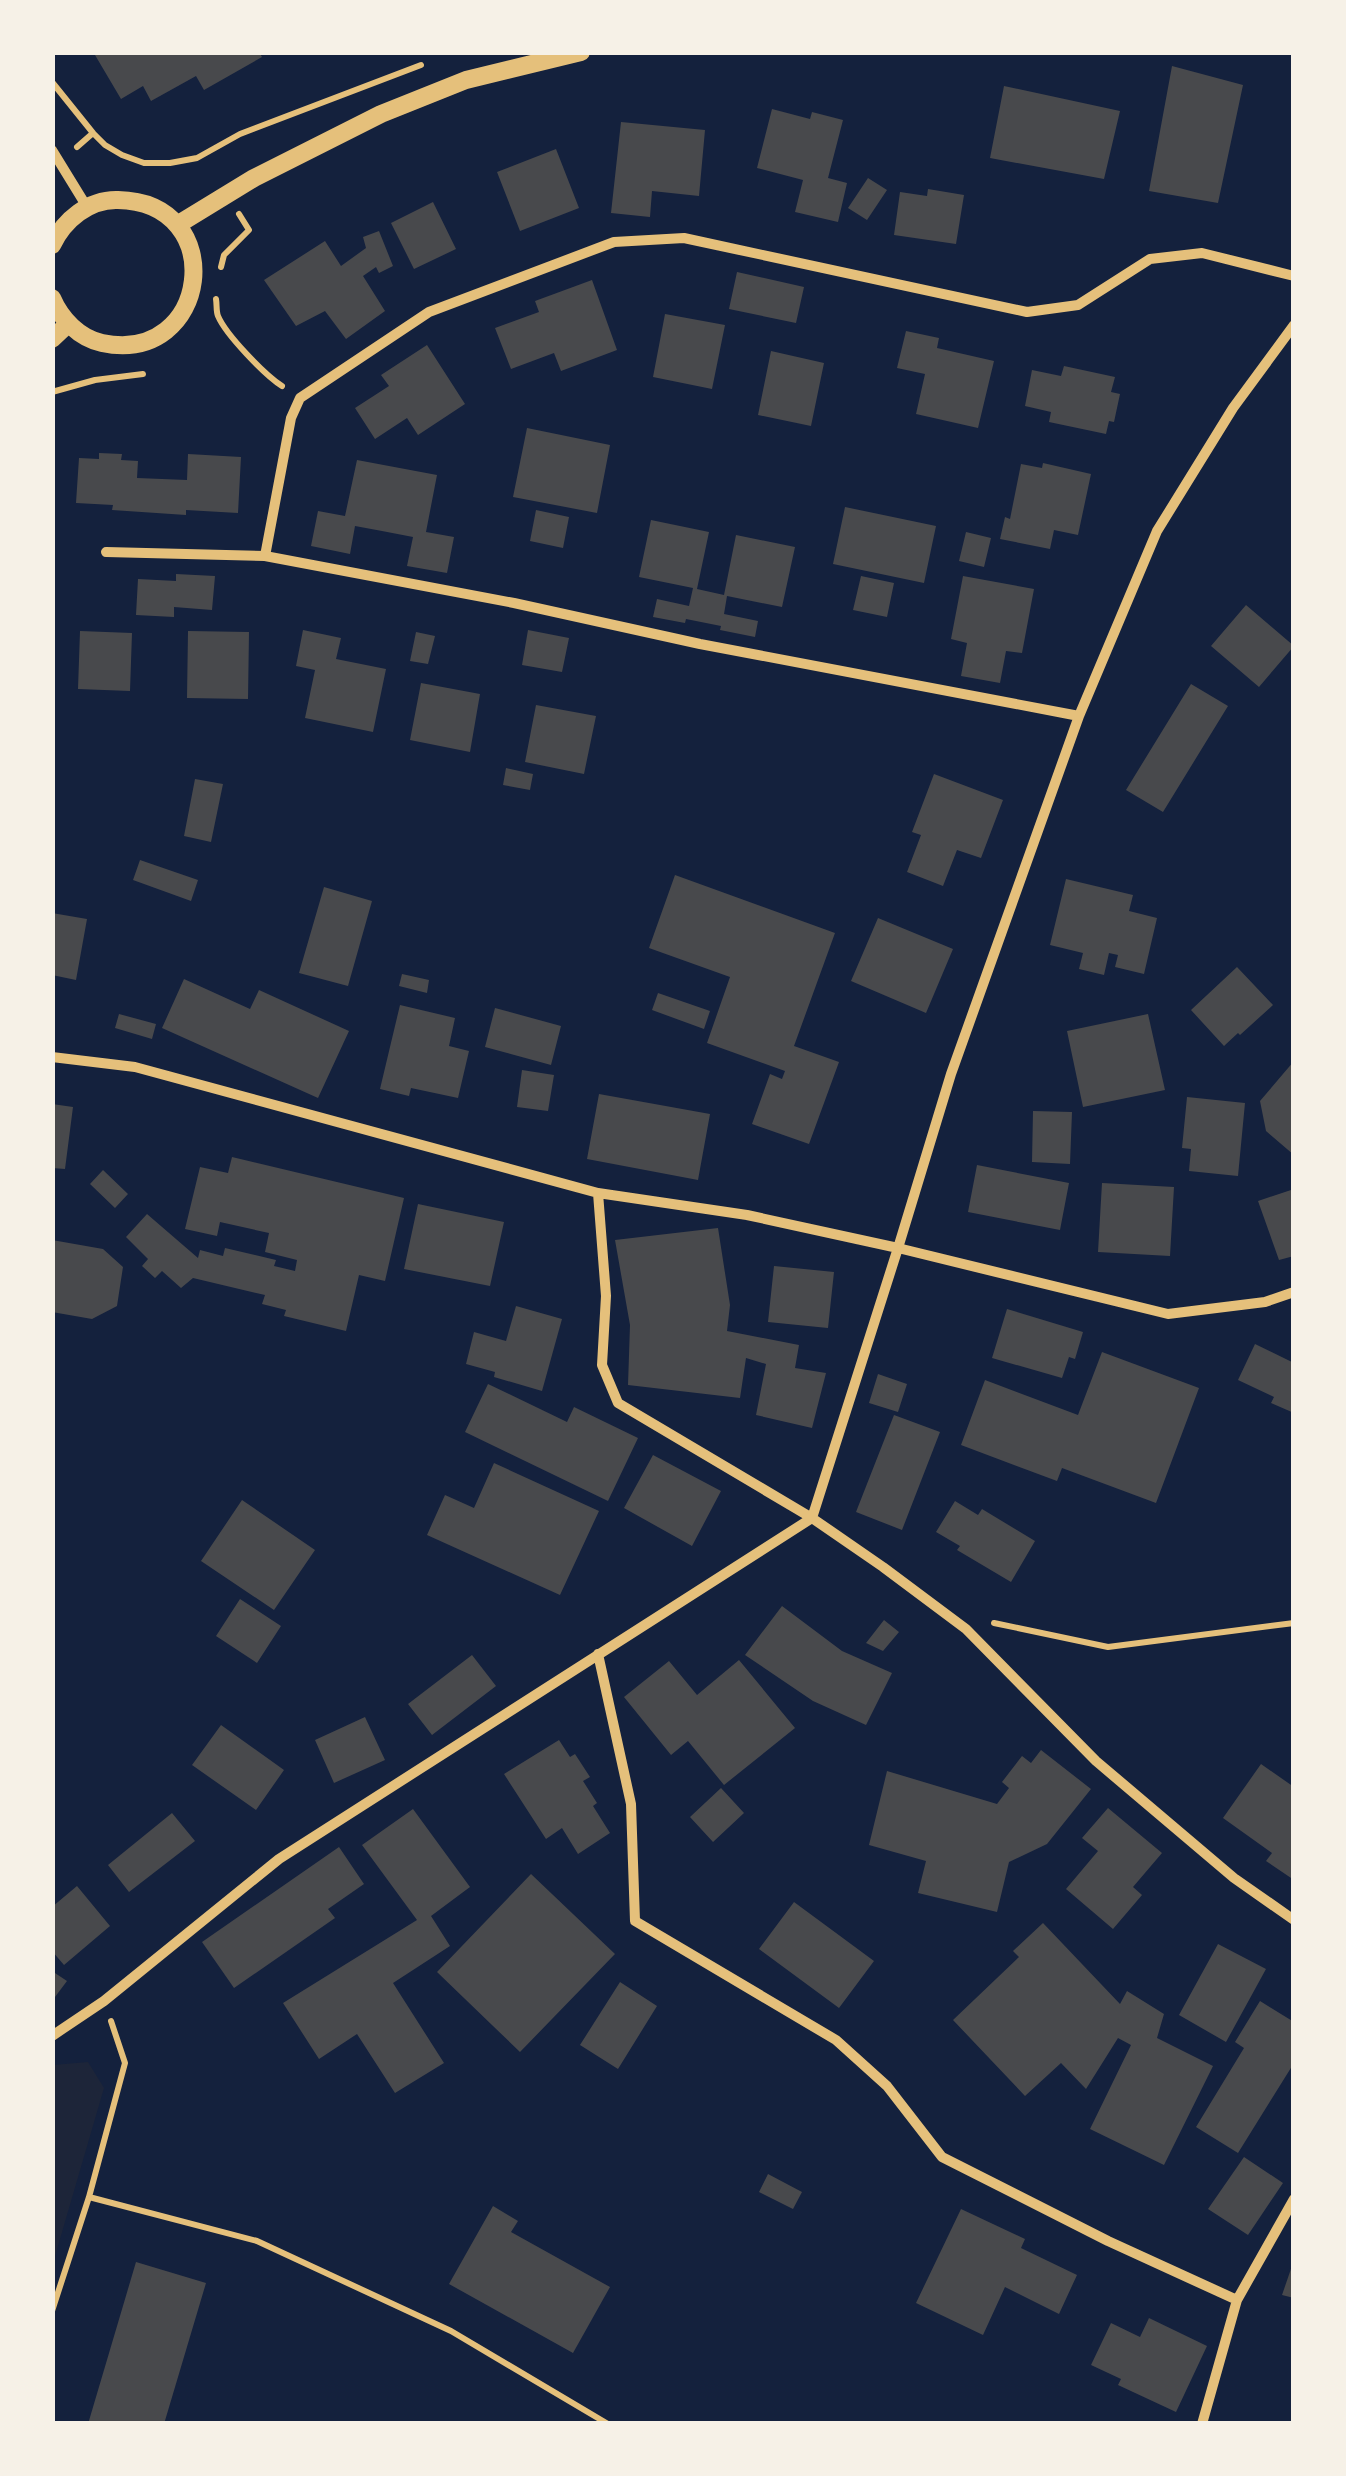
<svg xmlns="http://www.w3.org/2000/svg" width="1346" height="2476" font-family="'Golos Text',sans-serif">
<rect width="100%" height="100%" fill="#14213d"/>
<!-- green -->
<path fill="#1d2539" d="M88 2062 104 2088 53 2263V2065Z"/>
<!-- building -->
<path fill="#48494c" d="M99 52H259L262 57 204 90 196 76 151 101 143 86 121 99 95 55Z
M1172 66 1243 85 1218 203 1149 191Z
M1004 86 1120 111 1104 179 990 158Z
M772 109 810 119 812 112 843 120 828 178 847 183 838 222 795 212 803 180 757 168Z
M621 122 705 130 699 196 652 191 650 217 611 213Z
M556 149 579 208 520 231 497 172Z
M868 178 887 190 867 220 848 208Z
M928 189 964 195 956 244 894 235 900 192 927 196Z
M433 202 456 249 414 269 391 223Z
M379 231 393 266 379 273 376 267 363 276 385 311 346 339 325 311 296 326 264 280 325 241 341 266 366 248 363 237Z
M737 272 804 287 796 323 729 309Z
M592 280 617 350 561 371 554 353 511 369 495 328 539 312 535 301Z
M665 314 725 325 712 389 653 377Z
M906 331 939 338 937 348 994 361 978 428 916 414 925 374 897 368Z
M427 345 465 404 418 435 407 418 375 439 355 408 389 386 381 375Z
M771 351 824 363 811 426 758 415Z
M1064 366 1115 377 1111 392 1120 394 1114 422 1109 421 1106 434 1049 422 1051 412 1025 406 1032 370 1061 376Z
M527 428 610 445 597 513 513 497Z
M99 453 122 454 121 460 138 461 137 478 187 480 188 454 241 457 238 513 186 510V515L112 510 113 505 76 503 79 458 99 459Z
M357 460 437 475 426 532 454 537 447 573 407 566 413 537 382 531 355 526 350 554 311 546 318 511 345 516Z
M1043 463 1091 474 1078 535 1054 530 1050 549 1000 539 1005 517 1010 519 1021 464 1042 468Z
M845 507 936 526 924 583 833 564Z
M536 510 569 517 563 548 530 541Z
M651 520 709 532 697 589 724 595 736 535 795 547 782 607 727 596 724 614 758 621 755 637 720 630 721 626 686 619 685 623 653 617 657 599 689 606 693 588 639 577Z
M966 532 991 538 984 567 959 561Z
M176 574 215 576 212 610 174 607V617L136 615 138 579 176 581Z
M861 576 894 583 887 617 853 610Z
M963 576 1034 589 1022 653 1006 651 1000 683 961 676 967 643 951 639Z
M1246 605 1294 646 1259 687 1211 646Z
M303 630 341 638 336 659 386 669 373 732 305 718 315 670 296 666Z
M528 630 569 638 562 672 522 665Z
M80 631 132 633 130 691 78 689Z
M188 631 249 632 248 699 187 698Z
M416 632 435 636 428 664 410 661Z
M421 683 480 694 470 752 410 740Z
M1191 684 1228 706 1163 812 1126 790Z
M536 705 596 716 584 774 525 762Z
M506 768 533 774 530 790 503 785Z
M934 774 1003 800 981 858 957 850 943 886 907 872 921 835 912 832Z
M195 779 223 784 211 842 184 836Z
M140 860 198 880 191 901 133 880Z
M675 875 835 933 794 1046 839 1062 809 1144 752 1124 770 1074 782 1079 785 1071 707 1043 730 977 649 948Z
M1066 879 1133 895 1129 911 1157 918 1144 974 1115 967 1118 955 1109 953 1104 975 1079 969 1083 953 1050 945Z
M324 887 372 901 348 986 299 973Z
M52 913 87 919 76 980 52 975Z
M878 918 953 949 926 1013 851 981Z
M1237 967 1273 1005 1240 1035 1238 1033 1224 1046 1191 1010Z
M402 974 429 980 427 993 399 986Z
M184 979 250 1009 259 990 349 1031 318 1098 162 1028Z
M658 993 710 1011 704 1029 652 1010Z
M400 1005 455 1018 449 1046 469 1051 458 1098 411 1088 409 1096 380 1089Z
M495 1008 561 1026 551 1065 485 1047Z
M119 1014 156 1024 152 1039 115 1028Z
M1148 1014 1165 1090 1083 1107 1067 1031Z
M1294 1061V1155L1266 1131 1260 1101Z
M522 1070 554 1075 548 1111 517 1107Z
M599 1094 710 1114 698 1180 587 1159Z
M1187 1097 1245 1103 1238 1176 1189 1171 1191 1149 1182 1148Z
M52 1104 73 1107 65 1169 52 1168Z
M1033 1111 1072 1112 1070 1164 1032 1162Z
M232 1157 404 1198 385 1281 359 1275 346 1331 284 1316 286 1310 262 1304 265 1295 193 1278 181 1288 162 1271 155 1278 142 1266 148 1259 126 1237 147 1214 198 1258 200 1250 223 1256 225 1248 276 1260 274 1266 295 1271 297 1260 265 1252 269 1233 220 1222 217 1236 185 1229 200 1167 228 1173Z
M977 1165 1069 1183 1060 1230 968 1212Z
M103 1170 128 1194 115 1208 90 1184Z
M1102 1183 1174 1187 1170 1256 1098 1252Z
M1294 1189V1256L1279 1260 1258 1201Z
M418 1204 504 1222 490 1286 404 1269Z
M718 1228 730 1305 727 1331 799 1345 795 1368 826 1373 812 1428 756 1415 766 1364 746 1358 740 1398 628 1385 630 1325 615 1240Z
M52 1240 103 1249 123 1267 117 1306 92 1319 52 1312Z
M774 1266 834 1272 828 1328 768 1322Z
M516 1306 562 1319 542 1391 494 1377 495 1372 466 1364 474 1332 506 1341Z
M1007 1309 1083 1332 1075 1359 1069 1357 1062 1378 992 1358Z
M1255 1344 1294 1363V1413L1271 1403 1274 1397 1238 1380Z
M1102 1352 1199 1388 1156 1503 1062 1468 1057 1481 961 1445 985 1380 1078 1415Z
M878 1374 907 1384 898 1412 869 1403Z
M488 1384 567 1422 574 1407 638 1438 608 1501 465 1432Z
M894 1415 940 1432 902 1530 856 1512Z
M653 1455 721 1491 692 1546 624 1508Z
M494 1463 599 1511 560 1595 427 1535 445 1495 474 1508Z
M242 1500 315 1550 274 1610 201 1561Z
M955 1501 978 1515 982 1509 1035 1541 1011 1582 957 1550 960 1546 936 1532Z
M240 1599 281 1626 257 1663 216 1636Z
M782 1606 842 1651 892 1673 866 1725 813 1701 745 1655Z
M884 1620 899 1632 883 1651 866 1643Z
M472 1655 496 1686 432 1735 408 1704Z
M739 1660 795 1728 724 1785 688 1741 671 1755 624 1697 669 1661 697 1695Z
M365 1717 385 1760 334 1783 315 1740Z
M221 1725 284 1770 256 1810 192 1765Z
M559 1740 570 1757 575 1754 590 1777 583 1781 597 1803 593 1806 610 1833 578 1854 562 1828 546 1839 504 1774Z
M1041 1750 1091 1789 1047 1844 1009 1862 997 1912 918 1893 926 1861 869 1845 887 1771 997 1804 1009 1788 1002 1782 1022 1756 1031 1763Z
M1261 1764 1294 1787V1880L1266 1861 1272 1853 1223 1818Z
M721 1788 744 1813 713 1842 690 1817Z
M1108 1808 1162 1853 1133 1887 1142 1895 1113 1929 1066 1889 1098 1851 1082 1838Z
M413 1809 470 1887 431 1916 450 1946 393 1983 444 2063 395 2093 357 2034 319 2059 283 2003 417 1920 362 1845Z
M172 1813 195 1841 129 1892 108 1865Z
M339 1847 364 1884 328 1909 335 1918 234 1988 202 1942Z
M531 1874 615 1954 520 2052 437 1972Z
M77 1886 110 1926 64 1965 52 1951V1907Z
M794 1902 874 1961 839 2008 759 1949Z
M1043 1923 1120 2004 1127 1991 1164 2014 1157 2038 1213 2066 1164 2165 1090 2129 1131 2045 1118 2038 1086 2089 1061 2063 1025 2096 953 2020 1019 1957 1013 1951Z
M1218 1944 1266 1969 1226 2042 1179 2015Z
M52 1971 67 1981 52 2001Z
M620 1982 657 2006 618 2069 580 2045Z
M1260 2001 1294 2022V2063L1238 2153 1196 2127 1244 2048 1235 2042Z
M1244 2157 1283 2183 1248 2235 1208 2209Z
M768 2174 802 2192 793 2209 759 2192Z
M493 2206 518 2221 511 2232 610 2287 573 2353 449 2284Z
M961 2209 1025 2239 1021 2248 1077 2275 1059 2314 1005 2287 983 2335 916 2303Z
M136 2262 206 2283 164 2424H88Z
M1293 2263H1294V2298L1282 2295Z
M1149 2318 1207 2346 1176 2412 1118 2385 1121 2379 1091 2365 1111 2323 1140 2337Z"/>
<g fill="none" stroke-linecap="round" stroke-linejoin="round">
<!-- path -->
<path stroke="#e5c07b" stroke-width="6" d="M52 82 93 133
M77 147 93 133 105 145 122 155 144 163H170L197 158 240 134 421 65
M221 267 224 255 249 230 239 214
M216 299C217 305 216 311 218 316 226 335 265 375 282 386
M52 392 95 380 143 374
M994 1623 1108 1647 1294 1623
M89 2197 257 2241 451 2331 608 2424
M52 2311 89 2197 125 2063 111 2021"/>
<!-- minor -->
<path stroke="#e5c07b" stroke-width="10" d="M52 150 87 207
M106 552 265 556 514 603 700 644 1079 716
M265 556 291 418 300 398 429 312 614 242 684 238 1027 312 1078 305 1150 259 1202 253 1294 276
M52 1057 135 1067 598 1193 747 1215 898 1248 1168 1314 1265 1302 1294 1292
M598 1193 606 1296 602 1365 618 1403 812 1518 883 1567 966 1629 1096 1761 1234 1878 1294 1920
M598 1654 631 1804 635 1921 836 2040 887 2086 942 2157 1108 2241 1237 2300
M52 2036 104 2001 279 1859 812 1518 898 1248 951 1074 1079 716 1157 531 1233 408 1294 325
M1202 2424 1237 2300 1294 2199"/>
<!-- tertiary -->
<path stroke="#e5c07b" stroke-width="18" d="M177 225 254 178 381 114 466 80 581 52
M52 245C64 220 89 199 118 200 231 202 210 366 102 343 79 338 61 319 52 298
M52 339 68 324"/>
</g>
<!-- border -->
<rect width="1346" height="2476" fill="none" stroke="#f6f1e7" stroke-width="110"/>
</svg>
